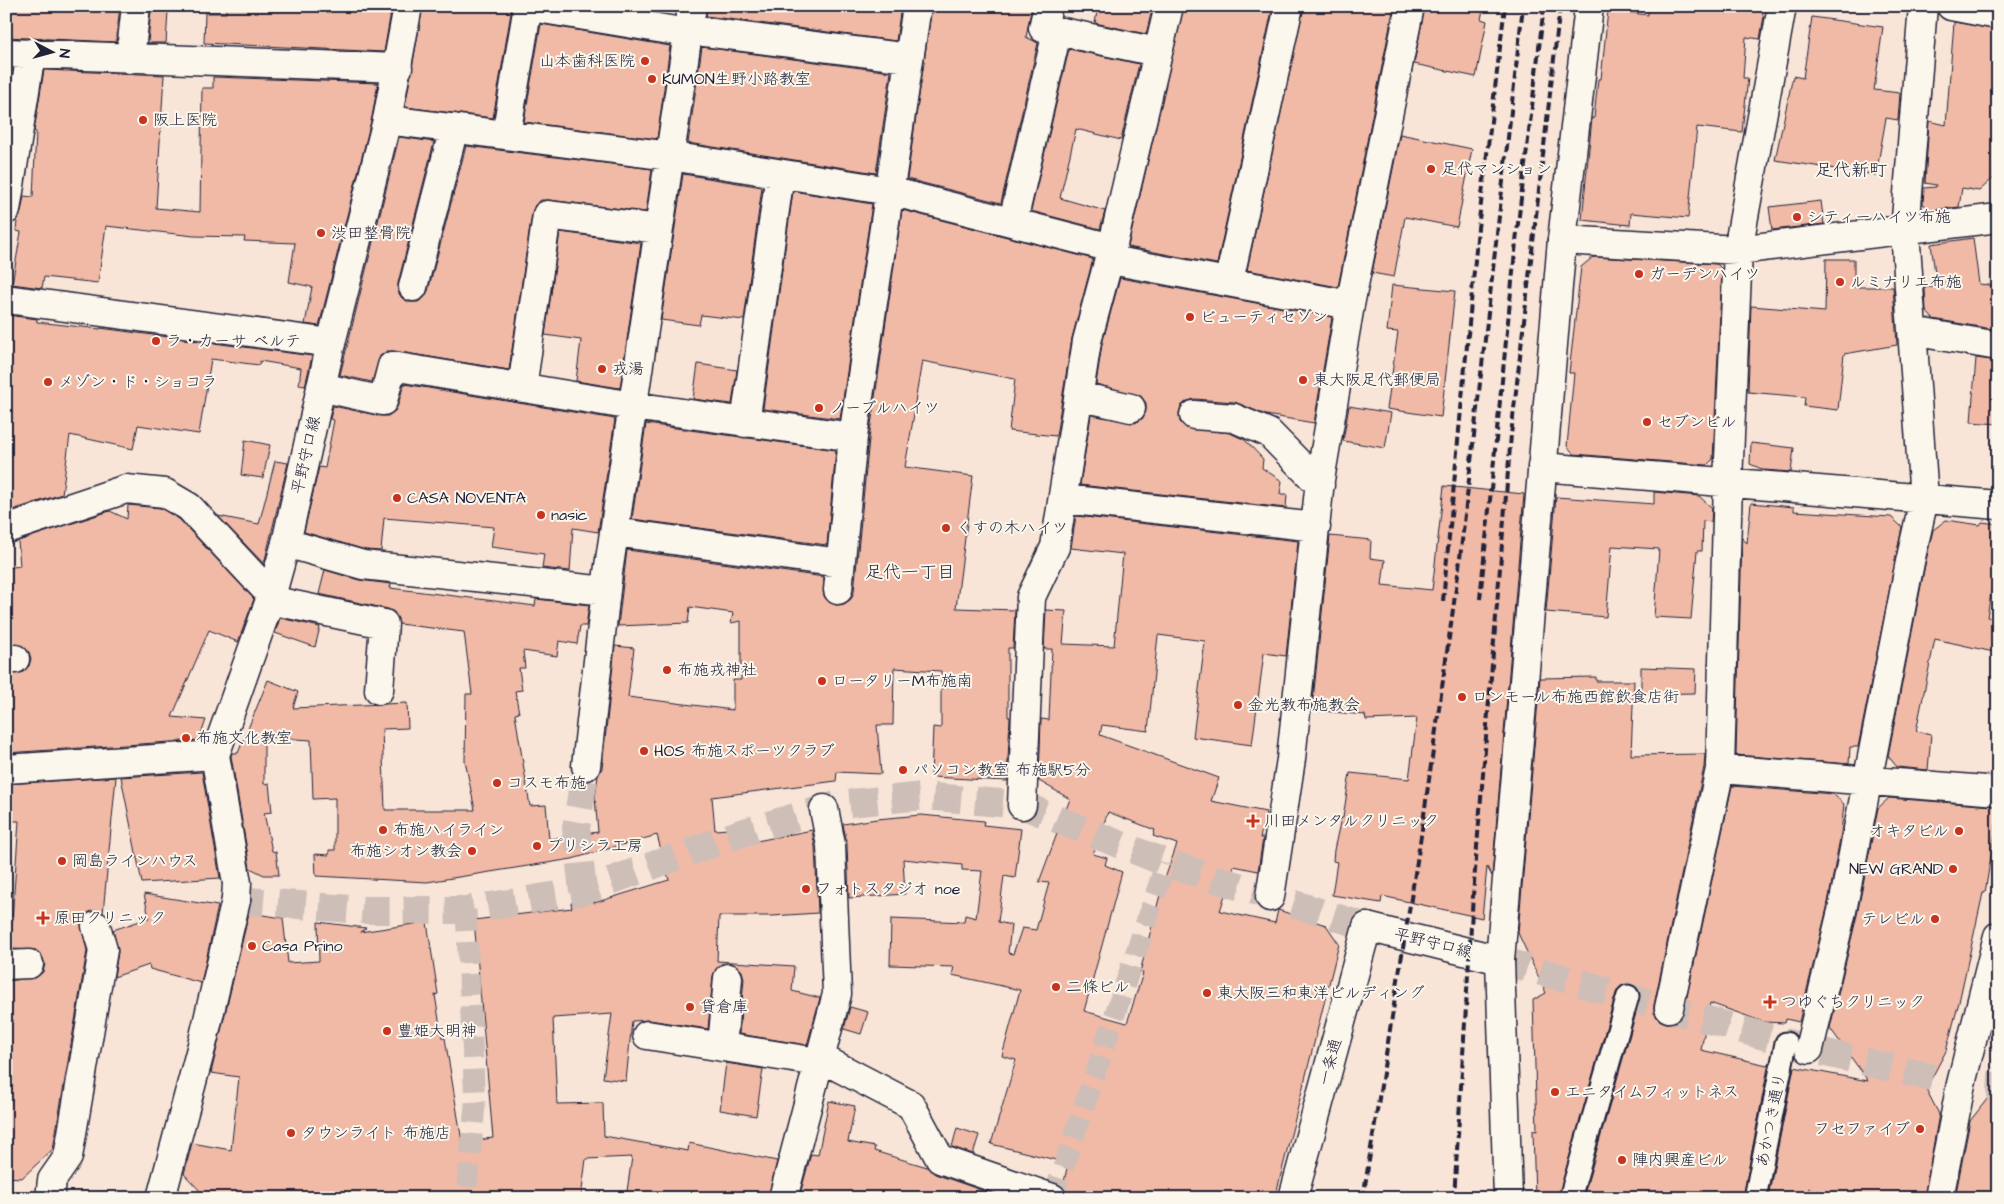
<svg xmlns="http://www.w3.org/2000/svg" width="2004" height="1204" font-family="'Architects Daughter','Klee One',sans-serif">
<rect width="100%" height="100%" fill="#f8e5d7"/>
<filter id="ink" filterUnits="userSpaceOnUse"><feTurbulence type="fractalNoise" baseFrequency=".02" numOctaves="2"/><feDisplacementMap in="SourceGraphic" scale="10" xChannelSelector="R" yChannelSelector="G"/><feConvolveMatrix kernelMatrix="1 2 1 2 8 2 1 2 1" color-interpolation-filters="sRGB"/></filter>
<g filter="url(#ink)">
<!-- building -->
<path fill="#f1baa6" stroke="#22223b" fill-rule="evenodd" d="M6 6H120L116 42 6 37Z
M226 6H392L384 52 204 43 205 13H226Z
M423 6H510L511 13 493 118 405 107Z
M707 6H901L896 41 706 16Z
M932 6H1032L1026 37 1038 43 1001 203 907 179Z
M1098 6H1153L1146 34 1095 23Z
M1184 6H1208L1231 11 1232 6H1273L1217 264 1128 247Z
M1304 6H1327L1349 10 1350 6H1394L1338 287 1247 270Z
M1425 6H1484L1481 19 1487 21 1476 77 1414 64Z
M1648 6H1758L1764 16 1760 39 1746 37 1743 78H1748L1742 132 1697 127 1688 218 1631 213 1630 225 1582 220 1592 118H1594L1598 79H1601L1608 10 1648 15Z
M151 10 168 11 166 43H148Z
M1812 17 1883 27 1874 90 1900 93 1898 120 1886 118 1876 175 1775 160 1793 76 1803 78Z
M1954 22 1998 30V174L1979 191 1962 188 1959 207 1932 210 1923 204 1924 188 1936 187V185L1925 183 1929 121 1946 125Z
M541 24 670 46 657 139 524 122Z
M702 47 891 72 876 173 688 143Z
M1069 49 1139 64 1121 140 1076 129 1060 198 1105 211 1100 229 1031 211Z
M6 69H13L6 109Z
M44 70 164 75 156 208 200 212 202 88H213V77L378 83 372 117 319 326 305 324 312 287 289 282 295 243 244 241 245 237 194 236 106 226 98 283 44 277 42 288 12 284 21 232 16 231 17 221 21 212 24 196 33 197 36 132 34 131Z
M1400 134 1472 149 1457 227 1405 217 1394 277 1372 273Z
M399 137 434 142 398 283V292L402 298 409 302H418L424 298 428 291 466 146 652 169 646 212 549 200H541L535 205 532 213 509 370 394 351H387L380 356 372 382 340 375Z
M683 174 762 187 744 320 701 315 699 325 661 320Z
M793 191 872 204 840 419 763 409Z
M1821 201 1824 224 1772 230 1769 207Z
M902 210 1093 259 1072 338 1056 436 1009 431 1015 379 922 361 914 408H915L905 467 973 476 956 608 1015 610 1013 648H1008V717H1010L1007 781 931 777 933 727 941 728V671L894 668 893 725H877L881 774 837 772 836 781 712 797 715 830 742 828V844L812 830 815 847 818 913 772 916H719L717 961 794 966 792 991 820 998 807 1045 739 1034 744 979 742 971 737 966 730 963 721 964 716 969 713 976 708 1029 649 1020 632 1021 626 1081 603 1078 612 1014 553 1018 557 1104 603 1103 604 1136 688 1151 689 1143 777 1161 768 1198H626L632 1157 586 1159 581 1198H244L203 1194 184 1174 192 1143 231 1150 239 1077 211 1073 249 913 283 918 288 963 319 961 318 922 366 928 360 932 427 922 438 994 435 995 442 1038H445L462 1142 493 1138 474 920 572 908 571 903 594 900V903L669 880 657 835 572 859 427 882 316 876 315 854 329 855V850H335V798L313 799 311 740 264 737V784L269 783 272 812 264 813 272 851 276 852 279 875H264L250 868 231 756 232 753H238L268 680 298 692 293 708 407 703 408 728 382 729 385 810H475L465 761 466 694H472L464 632 399 624 394 612 388 609 319 594 325 570 359 580 391 584 390 588 535 606 536 599 589 605 586 626H580L577 644 559 641 557 656 523 651 525 668H519L522 690 515 691 519 713 515 714 530 806 546 805 549 839 598 832 595 798 598 776 602 768 615 646 634 648 628 697 733 710V680H741V621L731 623 733 613 690 607 688 623 618 626 627 550 824 577V596L829 602 836 605 844 604 851 599 854 592 869 439Z
M560 232 641 243 620 388 576 381 581 340 545 335Z
M1973 238 1979 284 1998 286V330L1933 319 1926 311 1925 287H1937L1931 244Z
M1593 257 1717 264 1722 269 1713 459 1707 465 1574 454 1567 446 1574 373H1569L1581 267Z
M1826 259H1854V287H1893L1897 345 1844 354 1838 410 1804 406 1805 397 1748 392 1751 306 1825 312Z
M1120 278 1332 317 1314 423 1266 415 1235 402 1195 399 1187 401 1181 406 1179 413 1180 422 1186 428 1230 433 1245 440 1263 459 1262 468 1282 481 1280 494H1287L1286 508 1080 485 1091 415 1135 423 1143 418 1146 411V403L1141 396 1096 384 1102 344Z
M1392 285 1455 291 1441 417 1387 409 1398 332 1387 331Z
M6 315 37 319V322L100 329V328L312 356 305 386 299 385 301 368 260 361 259 365 211 359 199 434 138 425 133 449 70 435 62 494 6 512Z
M1976 358 1998 361V424L1971 422Z
M698 364 737 370 732 404 693 399Z
M404 384 615 419 598 532 573 528 570 571 542 568 544 554 491 547 494 527 384 518 381 551 366 550 304 532 319 467 325 468 334 420 330 419 333 406 380 416H388L395 411 398 405Z
M1349 406 1391 413 1385 448 1343 441Z
M646 424 836 450 827 545 632 519Z
M245 440 270 445 263 478 241 475Z
M1751 443 1794 448 1791 472 1764 470 1750 464Z
M275 461 288 463 264 564 218 516 259 524Z
M1444 486 1524 494 1492 876 1487 867 1482 918 1382 896 1381 903 1332 895 1337 862 1333 861 1334 850 1341 818H1343L1350 773 1409 779 1417 718 1366 720 1365 715 1312 710 1330 536 1371 540 1370 558 1385 560 1382 585 1432 590Z
M1654 492 1699 496 1712 508 1711 522 1703 521 1702 551H1697L1691 619 1654 617 1659 549 1612 546 1606 617 1546 612 1556 497 1654 504Z
M1751 503 1794 507V511L1891 517 1902 527 1858 747H1850L1849 764 1736 755 1742 538 1747 543Z
M128 505 160 508 179 519 254 599 238 642 209 630 172 717 206 720 199 740 6 753V675L23 672 29 666 31 659 29 652 23 646 6 643V568L20 566 18 541 110 511 127 519Z
M1076 516 1298 541 1286 656 1264 653 1252 745 1193 737 1205 641 1158 635 1148 731 1102 725 1100 735 1219 778 1211 801 1266 812 1260 838H1263L1258 871 1234 866 1220 911 1275 923 1278 910 1326 925 1339 944 1275 1198H1067L1063 1187 1068 1163 991 1144 1016 1060 1002 1056 1020 990 952 975 954 967 890 965 891 919 964 922 965 915 976 918 982 871 962 870V865L903 859 905 894 849 898 847 844 843 824 877 819 921 815 984 821 983 825 1021 829 1015 878 1004 876 998 922 1011 925 1008 953 1013 954 1022 928 1036 930 1049 883 1039 882 1070 799 1039 781 1041 719 1049 720 1052 649H1044L1046 610 1066 611 1063 644 1114 646 1123 554 1071 548ZM1108 812 1155 830 1153 836 1177 844 1162 887 1140 972 1143 973 1127 1023 1084 1011 1122 872 1105 865 1107 858 1093 854Z
M1946 520 1980 525 1982 522 1998 524V551L1987 617 1998 619V653L1935 639 1916 731 1931 734 1928 770 1897 767 1888 756 1925 565 1933 530Z
M280 618 320 627 315 647 275 633Z
M1641 667 1696 669 1695 693 1641 694Z
M1596 677V681H1634L1631 755 1705 754 1704 767 1654 1005V1013L1659 1020 1666 1023H1674L1681 1018 1684 1011 1732 786 1833 794 1844 804 1841 833 1827 908 1799 1022 1786 1019 1785 1023 1764 1022 1710 1003 1701 1050 1767 1065 1769 1062 1743 1198H1583L1640 999 1637 988 1625 984 1620 987 1616 993 1558 1198H1535L1533 1130 1537 1131 1533 1000 1546 993 1518 933 1540 678Z
M202 772 220 878 142 883 121 777Z
M116 777 103 913 91 911 84 916 81 923 87 951 53 1149 22 1178 6 1177 8 981 37 977 43 972 45 964 42 956 36 950 10 949 19 821H6V784Z
M1889 798 1993 806 1998 812 1985 893H1983L1959 1002 1946 1051 1926 1089 1939 1114 1924 1198H1848L1809 1188 1807 1198 1768 1197 1794 1067 1868 1081 1830 1028 1857 915 1878 808Z
M144 894 218 906 201 983 150 969 149 965 114 977 118 952 113 930 149 918Z
M850 1007 868 1012 861 1034 844 1029Z
M726 1063 763 1069 756 1116 720 1110Z
M1998 1085V1169L1994 1198H1955L1970 1121Z
M829 1101 855 1106 848 1142 875 1147 874 1151 927 1167 935 1174 1004 1198H799L811 1154 818 1155Z
M957 1128 979 1135 973 1154 952 1147Z"/>
<g fill="none" stroke-linecap="round" stroke-linejoin="round">
<!-- pedestrian-tunnel -->
<path stroke="#cdbeb8" stroke-width="21" stroke-dasharray="21 11" stroke-linecap="butt" d="M466 910 475 1105 466 1198
M1053 1198 1166 863"/>
<!-- minor-tunnel -->
<path stroke="#cdbeb8" stroke-width="28" stroke-dasharray="28 14" stroke-linecap="butt" d="M583 891 576 828 586 766"/>
<!-- secondary-tunnel -->
<path stroke="#cdbeb8" stroke-width="28" stroke-dasharray="28 14" stroke-linecap="butt" d="M236 900 363 910H466L583 891 741 833 840 804 924 796 1022 805 1166 863 1367 927
M1500 960 1809 1049 1961 1084 1998 1086"/>
<defs>
<path id="pedestrian" d="M1570 1198 1628 996
M1755 1198 1786 1043"/>
<path id="minor" d="M525 6 688 33
M1048 6 1043 28 1157 52
M1951 6 1998 15
M689 30 909 58
M6 53 398 68
M130 59 136 6
M387 120 670 156 890 191 1112 248
M506 135 528 6
M6 210 31 53
M1013 221 1057 32
M1562 240 1738 250 1998 218
M1112 248 1111 260 1350 305
M1229 281 1289 6
M413 287 454 128
M6 299 331 343
M1912 331 1998 346
M321 387 383 401 392 366 633 406 853 437
M522 388 547 215 659 229
M1079 396 1131 408
M1194 415 1234 418 1269 433 1320 485
M745 423 780 174
M1542 467 1998 505
M1064 499 1316 527
M6 529 126 489 165 493 189 507 271 595
M614 532 840 563
M286 543 363 565 606 591
M838 590 853 437 917 6
M270 600 384 624 379 690
M6 659H15
M586 766 608 573 692 6
M6 769 215 755
M1720 769 1998 791
M1022 805 1031 597 1055 547 1087 341 1112 248 1169 6
M1270 897 1291 759 1320 480 1350 305 1410 6
M6 965 29 964
M1669 1008 1720 769 1728 482 1738 250 1782 6
M647 1035 818 1062
M722 1047 728 978
M1809 1049 1842 911 1910 562 1924 499 1905 231 1923 6
M819 1057 911 1105 940 1159 1052 1198
M50 1198 52 1180 68 1157 103 950 96 926
M161 1198 203 1041 236 900
M783 1198 837 994 831 845 824 809
M1293 1198 1367 927
M1939 1198 1961 1084 1998 936"/>
<path id="tertiary" d="M1508 1198 1500 960 1562 240 1589 6"/>
<path id="secondary" d="M236 900 237 883 215 755 270 600 286 543 331 343 387 120 408 6
M1367 927 1500 960"/>
</defs>
<!-- pedestrian casing -->
<use href="#pedestrian" stroke="#22223b" stroke-width="25"/>
<!-- minor casing -->
<use href="#minor" stroke="#22223b" stroke-width="31"/>
<!-- tertiary casing -->
<use href="#tertiary" stroke="#22223b" stroke-width="31"/>
<!-- secondary casing -->
<use href="#secondary" stroke="#22223b" stroke-width="31"/>
<!-- pedestrian -->
<use href="#pedestrian" stroke="#fbf7ec" stroke-width="21"/>
<!-- minor -->
<use href="#minor" stroke="#fbf7ec" stroke-width="28"/>
<!-- tertiary -->
<use href="#tertiary" stroke="#fbf7ec" stroke-width="28"/>
<!-- secondary -->
<use href="#secondary" stroke="#fbf7ec" stroke-width="28"/>
<!-- rail -->
<path stroke="#22223b" stroke-width="4" stroke-dasharray="8 4" stroke-linecap="butt" d="M1480 599 1517 232 1544 6
M1443 601 1478 228 1505 6
M1363 1198 1421 836 1459 567 1523 6
M1454 1198 1473 895 1511 435 1560 6"/>
</g>
</g>
<!-- markers -->
<g fill="#c8321e" stroke="#fbf7ec" stroke-width="2">
<circle cx="645" cy="61" r="5"/>
<circle cx="652" cy="79" r="5"/>
<circle cx="143" cy="120" r="5"/>
<circle cx="1431" cy="169" r="5"/>
<circle cx="1797" cy="217" r="5"/>
<circle cx="321" cy="233" r="5"/>
<circle cx="1639" cy="274" r="5"/>
<circle cx="1840" cy="282" r="5"/>
<circle cx="1190" cy="317" r="5"/>
<circle cx="156" cy="341" r="5"/>
<circle cx="602" cy="369" r="5"/>
<circle cx="1303" cy="380" r="5"/>
<circle cx="48" cy="382" r="5"/>
<circle cx="819" cy="408" r="5"/>
<circle cx="1647" cy="422" r="5"/>
<circle cx="397" cy="498" r="5"/>
<circle cx="541" cy="515" r="5"/>
<circle cx="946" cy="528" r="5"/>
<circle cx="667" cy="670" r="5"/>
<circle cx="822" cy="681" r="5"/>
<circle cx="1462" cy="697" r="5"/>
<circle cx="1238" cy="705" r="5"/>
<circle cx="186" cy="738" r="5"/>
<circle cx="644" cy="751" r="5"/>
<circle cx="903" cy="770" r="5"/>
<circle cx="497" cy="783" r="5"/>
<path d="M1250.5 813.5h5v5h5v5h-5v5h-5v-5h-5v-5h5z"/>
<circle cx="383" cy="830" r="5"/>
<circle cx="1959" cy="831" r="5"/>
<circle cx="537" cy="846" r="5"/>
<circle cx="472" cy="851" r="5"/>
<circle cx="62" cy="861" r="5"/>
<circle cx="1953" cy="869" r="5"/>
<circle cx="806" cy="889" r="5"/>
<path d="M40.5 910.5h5v5h5v5h-5v5h-5v-5h-5v-5h5z"/>
<circle cx="1935" cy="919" r="5"/>
<circle cx="252" cy="946" r="5"/>
<circle cx="1056" cy="987" r="5"/>
<circle cx="1207" cy="993" r="5"/>
<path d="M1767.5 994.5h5v5h5v5h-5v5h-5v-5h-5v-5h5z"/>
<circle cx="690" cy="1007" r="5"/>
<circle cx="387" cy="1031" r="5"/>
<circle cx="1555" cy="1092" r="5"/>
<circle cx="1920" cy="1129" r="5"/>
<circle cx="291" cy="1133" r="5"/>
<circle cx="1622" cy="1160" r="5"/>
</g>
<g text-anchor="middle" dominant-baseline="central" stroke-width="4" stroke-linejoin="round" paint-order="stroke">
<!-- poi labels -->
<g font-size="16" fill="#22223b" stroke="#fbf7ec" text-anchor="start">
<text x="635" y="61" text-anchor="end">山本歯科医院</text>
<text x="662" y="79">KUMON生野小路教室</text>
<text x="153" y="120">阪上医院</text>
<text x="1441" y="169">足代マンション</text>
<text x="1807" y="217">シティーハイツ布施</text>
<text x="331" y="233">渋田整骨院</text>
<text x="1649" y="274">ガーデンハイツ</text>
<text x="1850" y="282">ルミナリエ布施</text>
<text x="1200" y="317">ビューティセゾン</text>
<text x="166" y="341">ラ・カーサ ベルテ</text>
<text x="612" y="369">戎湯</text>
<text x="1313" y="380">東大阪足代郵便局</text>
<text x="58" y="382">メゾン・ド・ショコラ</text>
<text x="829" y="408">ノーブルハイツ</text>
<text x="1657" y="422">セブンビル</text>
<text x="407" y="498">CASA NOVENTA</text>
<text x="551" y="515">nasic</text>
<text x="956" y="528">くすの木ハイツ</text>
<text x="677" y="670">布施戎神社</text>
<text x="832" y="681">ロータリーM布施南</text>
<text x="1472" y="697">ロンモール布施西館飲食店街</text>
<text x="1248" y="705">金光教布施教会</text>
<text x="196" y="738">布施文化教室</text>
<text x="654" y="751">HOS 布施スポーツクラブ</text>
<text x="913" y="770">パソコン教室 布施駅5分</text>
<text x="507" y="783">コスモ布施</text>
<text x="1264" y="821">川田メンタルクリニック</text>
<text x="393" y="830">布施ハイライン</text>
<text x="1949" y="831" text-anchor="end">オキタビル</text>
<text x="547" y="846">プリシラ工房</text>
<text x="462" y="851" text-anchor="end">布施シオン教会</text>
<text x="72" y="861">岡島ラインハウス</text>
<text x="1943" y="869" text-anchor="end">NEW GRAND</text>
<text x="816" y="889">フォトスタジオ noe</text>
<text x="54" y="918">原田クリニック</text>
<text x="1925" y="919" text-anchor="end">テレビル</text>
<text x="262" y="946">Casa Prino</text>
<text x="1066" y="987">二條ビル</text>
<text x="1217" y="993">東大阪三和東洋ビルディング</text>
<text x="1781" y="1002">つゆぐちクリニック</text>
<text x="700" y="1007">貸倉庫</text>
<text x="397" y="1031">豊姫大明神</text>
<text x="1565" y="1092">エニタイムフィットネス</text>
<text x="1910" y="1129" text-anchor="end">フセファイブ</text>
<text x="301" y="1133">タウンライト 布施店</text>
<text x="1632" y="1160">陣内興産ビル</text>
</g>
<!-- street labels -->
<g font-size="16" fill="#22223b" stroke="#fbf7ec">
<text transform="translate(306 455) rotate(-77)">平野守口線</text>
<text transform="translate(1433 943) rotate(14)">平野守口線</text>
<text transform="translate(1330 1062) rotate(-75)">一条通</text>
<text transform="translate(1771 1120) rotate(-79)">あかつき通り</text>
</g>
<!-- neighbourhood labels -->
<g font-size="18" fill="#22223b" stroke="#fbf7ec">
<text x="1851" y="170">足代新町</text>
<text x="910" y="572">足代一丁目</text>
</g>
</g>
<!-- margin -->
<rect width="2004" height="1204" fill="none" stroke="#fbf7ec" stroke-width="25"/>
<rect x="12" y="12" width="1979" height="1179" fill="none" stroke="#22223b" stroke-width="2" filter="url(#ink)"/>
<!-- north arrow -->
<g transform="translate(52 52) rotate(96)" stroke="#fbf7ec" stroke-width="4" paint-order="stroke">
<path d="M0-4L9 19L0 12L-9 19Z" fill="#22223b"/>
<text y="-8" font-size="14" font-weight="bold" text-anchor="middle" fill="#22223b">N</text>
</g>
</svg>
